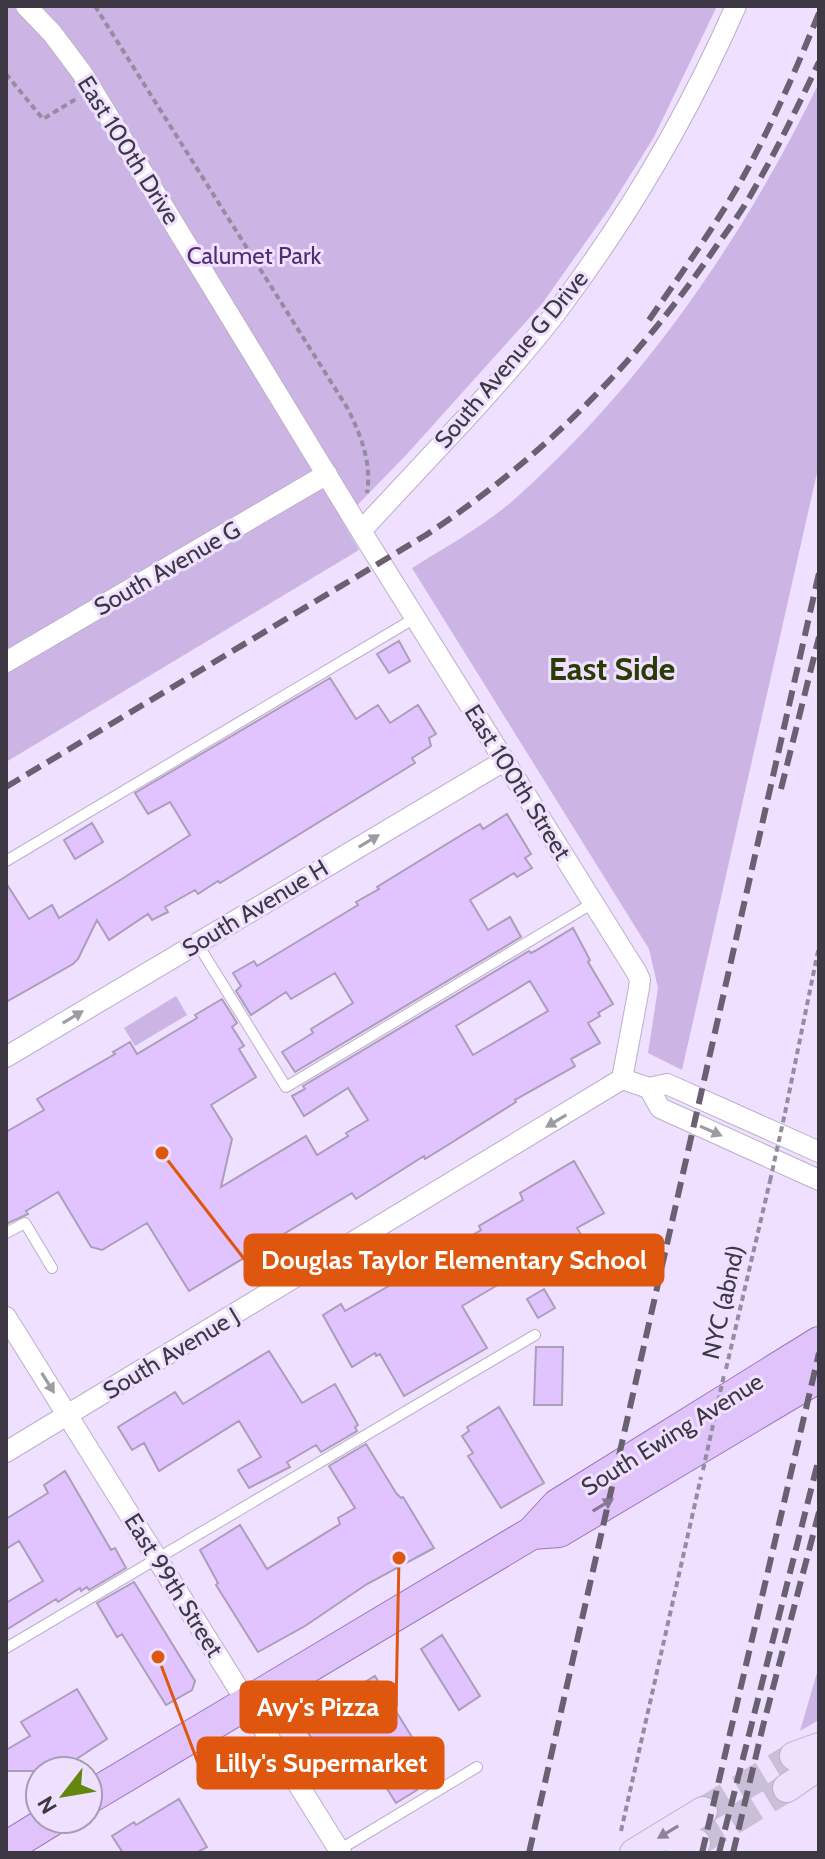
<svg xmlns="http://www.w3.org/2000/svg" width="825" height="1859" font-family="Cabin,sans-serif">
<rect width="100%" height="100%" fill="#eee0fe"/>
<!-- green -->
<path fill="#ccb5e4" d="M6 6H717L654 137 609 209 542 304 407 454 342 521 359 550 6 762Z
M819 83V464L682 1070 648 1053 658 988 649 949 412 568C447 546 486 525 517 497 646 381 743 238 819 83Z
M176 996 187 1015 135 1046 124 1028Z
M819 1666V1720L800 1731Z"/>
<!-- building -->
<path fill="#e1c3ff" stroke="#ab9eb9" stroke-width="2" fill-rule="evenodd" d="M399 641 410 661 389 673 377 654Z
M330 678 356 719 378 705 390 723 418 705 436 734 429 738 431 746 412 758 415 763 220 883 218 881 198 894 195 890 165 907 168 912 152 920 148 914 109 940 97 920 78 959 73 964 6 1002V883L29 919 52 905 59 918 125 877 190 835 170 802 148 814 135 793Z
M507 814 531 854 525 858 532 868 517 877 514 873 470 900 488 930 510 917 521 937 295 1072 282 1052 313 1033 311 1029 353 1003 335 973 291 999 286 992 251 1015 236 991 241 986 233 973 254 961 257 966 358 905 356 902 379 889 377 887 463 834 480 824 483 829Z
M92 823 103 842 75 859 64 840Z
M573 928 590 960 588 962 613 1004 598 1013 600 1016 588 1023 600 1043 571 1059 575 1066 515 1100 516 1102 443 1148 425 1159 424 1156 356 1199 352 1193 189 1291 147 1223 102 1250 91 1247 58 1192 26 1211 28 1214 6 1224V1132L44 1110 37 1099 115 1054 113 1052 130 1042 137 1054 197 1018 195 1015 222 999 237 1023 232 1027 244 1046 239 1049 256 1077 211 1105 232 1139 221 1187 306 1136 317 1155 348 1136 346 1133 368 1120 348 1088 304 1116 292 1096 305 1089 303 1086 529 951 531 953 535 951ZM530 981 548 1011 473 1055 456 1026Z
M574 1161 604 1213 577 1228 603 1272 585 1282 558 1237 504 1272 508 1279 462 1306 487 1348 404 1396 380 1354 376 1356 375 1353 352 1367 323 1315 341 1304 345 1311 392 1284 388 1274 420 1255 423 1260 435 1252 437 1256 481 1230 479 1226 523 1200 520 1193Z
M544 1289 555 1308 538 1318 527 1299Z
M536 1347H563L562 1405H534Z
M269 1351 302 1403 335 1384 358 1425 355 1427 357 1431 321 1452 316 1445 287 1462 290 1467 249 1488 238 1470 261 1457 239 1421 159 1471 144 1443 132 1450 118 1427 175 1392 183 1404Z
M499 1407 544 1483 501 1508 468 1456 473 1453 462 1436 469 1431 467 1427Z
M366 1444 396 1493 401 1498 403 1497 434 1548 367 1584 305 1626 258 1652 216 1585 218 1583 200 1550 240 1525 267 1569 340 1524 338 1518 355 1508 329 1466Z
M65 1471 111 1550 115 1548 126 1568 89 1590 87 1587 81 1591 80 1588 58 1602 56 1599 6 1630V1603L43 1581 19 1541 6 1549V1519L48 1493 44 1485Z
M134 1582 195 1681 192 1690 166 1705 122 1634 117 1637 97 1603Z
M442 1635 480 1696 459 1710 421 1649Z
M375 1676 384 1691 392 1693 391 1703 426 1760 412 1769 415 1774 409 1778 417 1790 396 1803 369 1760 339 1779 334 1775 301 1721Z
M77 1689 107 1739 58 1771H6V1750L30 1736 21 1722Z
M179 1799 207 1847 196 1853H123L112 1836 134 1822 136 1825Z"/>
<g fill="none" stroke-linecap="round" stroke-linejoin="round">
<!-- secondary-tunnel -->
<path stroke="#cbbed9" stroke-width="28" stroke-dasharray="28 14" stroke-linecap="butt" d="M703 1811 794 1756
M696 1843 787 1788"/>
<defs>
<path id="lane" d="M6 861 415 618
M197 943 286 1087 593 903
M6 1233 25 1223 52 1268
M6 1648 535 1335
M339 1850 477 1767"/>
<path id="street" d="M26 6 52 33 82 73 361 531 637 973 640 980 639 988 622 1079
M361 531C426 460 496 390 555 314 627 219 688 115 736 6
M6 662 327 474
M6 1057 504 761
M622 1079 649 1088 667 1084 819 1152
M649 1088 660 1108 819 1180
M6 1317 341 1853
M6 1452 622 1079"/>
<path id="secondary" d="M794 1756 819 1747
M787 1788 819 1766
M634 1853 703 1811
M680 1853 696 1843"/>
<path id="primary" d="M532 1533 559 1531 819 1376
M88 1798 532 1533 558 1505 819 1343
M6 1848 53 1819"/>
</defs>
<!-- lane casing -->
<use href="#lane" stroke="#bcafcb" stroke-width="12"/>
<!-- street casing -->
<use href="#street" stroke="#bcafcb" stroke-width="22"/>
<!-- secondary casing -->
<use href="#secondary" stroke="#bcafcb" stroke-width="30"/>
<!-- primary casing -->
<use href="#primary" stroke="#9978b8" stroke-width="34"/>
<!-- path -->
<path stroke="#958ca0" stroke-width="4" stroke-dasharray="6 4" stroke-linecap="butt" d="M95 6 348 409C361 436 372 463 367 493
M6 74 43 119 76 99
M785 1113 819 946
M726 1369 770 1181
M621 1831 701 1477"/>
<!-- lane -->
<use href="#lane" stroke="#fff" stroke-width="10"/>
<!-- street -->
<use href="#street" stroke="#fff" stroke-width="20"/>
<!-- secondary -->
<use href="#secondary" stroke="#efe1fd" stroke-width="28"/>
<!-- primary -->
<use href="#primary" stroke="#dfc3fa" stroke-width="32"/>
<!-- rail -->
<path stroke="#696171" stroke-width="6" stroke-dasharray="16 8" stroke-linecap="butt" d="M649 320C681 274 713 229 741 181 771 127 796 70 819 13
M6 787 426 535C541 459 633 367 711 254 724 235 738 217 749 198 775 154 797 108 819 62
M781 789 819 637
M529 1853 819 573
M702 1853 819 1353
M719 1853 819 1458
M733 1853 763 1726 819 1512"/>
<!-- path-bridge -->
<path stroke="#958ca0" stroke-width="4" stroke-dasharray="6 4" stroke-linecap="butt" d="M770 1181 785 1113
M703 1470 724 1375"/>
</g>
<!-- one-way arrows -->
<defs><path id="oneway-solid" d="M-6-.8H1V-3.2L6.5 0L1 3.2V.8H-6Z" transform="scale(2)"/></defs>
<g fill="#9e9ca1">
<use href="#oneway-solid" transform="translate(369 841) rotate(-31)"/>
<use href="#oneway-solid" transform="translate(73 1017) rotate(-31)"/>
<use href="#oneway-solid" transform="translate(556 1121) rotate(149)"/>
<use href="#oneway-solid" transform="translate(711 1131) rotate(24)"/>
<use href="#oneway-solid" transform="translate(48 1383) rotate(58)"/>
</g>
<use fill="#867795" href="#oneway-solid" transform="translate(603 1505) rotate(-31)"/>
<use fill="#8d8497" href="#oneway-solid" transform="translate(668 1832) rotate(149)"/>
<g text-anchor="middle" dominant-baseline="central" stroke-width="6" stroke-linejoin="round" paint-order="stroke">
<!-- street labels -->
<g font-size="24" fill="#3d3843" stroke="#eee0fe">
<text transform="translate(129 150) rotate(58)">East 100th Drive</text>
<text transform="translate(511 359) rotate(-50)">South Avenue G Drive</text>
<text transform="translate(167 568) rotate(-30)">South Avenue G</text>
<text transform="translate(518 782) rotate(58)">East 100th Street</text>
<text transform="translate(255 908) rotate(-31)">South Avenue H</text>
<text transform="translate(723 1302) rotate(-77)">NYC (abnd)</text>
<text transform="translate(171 1353) rotate(-31)">South Avenue J</text>
<text transform="translate(672 1434) rotate(-32)">South Ewing Avenue</text>
<text transform="translate(174 1585) rotate(58)">East 99th Street</text>
</g>
<!-- park labels -->
<g font-size="24" fill="#522d72" stroke="#eee0fe">
<text x="254" y="255">Calumet Park</text>
</g>
<!-- district labels -->
<g font-size="32" font-weight="bold" fill="#2a3c05" stroke="#eee0fe">
<text x="612" y="668">East Side</text>
</g>
</g>
<!-- callouts -->
<path fill="none" stroke="#df570f" stroke-width="3" d="M162 1153L245 1260M399 1558L396 1707M158 1657L198 1763"/>
<g fill="#df570f" stroke="#eee0fe" stroke-width="3">
<circle cx="162" cy="1153" r="8"/>
<circle cx="399" cy="1558" r="8"/>
<circle cx="158" cy="1657" r="8"/>
</g>
<g fill="#df570f" stroke="#df570f" stroke-width="3">
<rect x="245" y="1235" width="418" height="50" rx="8"/>
<rect x="241" y="1682" width="155" height="50" rx="8"/>
<rect x="198" y="1738" width="245" height="50" rx="8"/>
</g>
<g font-size="26" text-anchor="middle" font-weight="bold" fill="#fff">
<text x="454" y="1269">Douglas Taylor Elementary School</text>
<text x="318" y="1716">Avy's Pizza</text>
<text x="321" y="1772">Lilly's Supermarket</text>
</g>
<!-- border -->
<rect width="825" height="1859" fill="none" stroke="#3d3843" stroke-width="16"/>
<!-- north arrow -->
<g transform="translate(64 1795) rotate(239)"><circle r="38" fill="#eee0fe" stroke="#a79db3" stroke-width="2"/>
<path d="M0-6L14 30L0 20L-14 30Z" fill="#62870c"/>
<text y="-12" font-size="22" font-weight="bold" text-anchor="middle" fill="#3d3843">N</text>
</g>
</svg>
